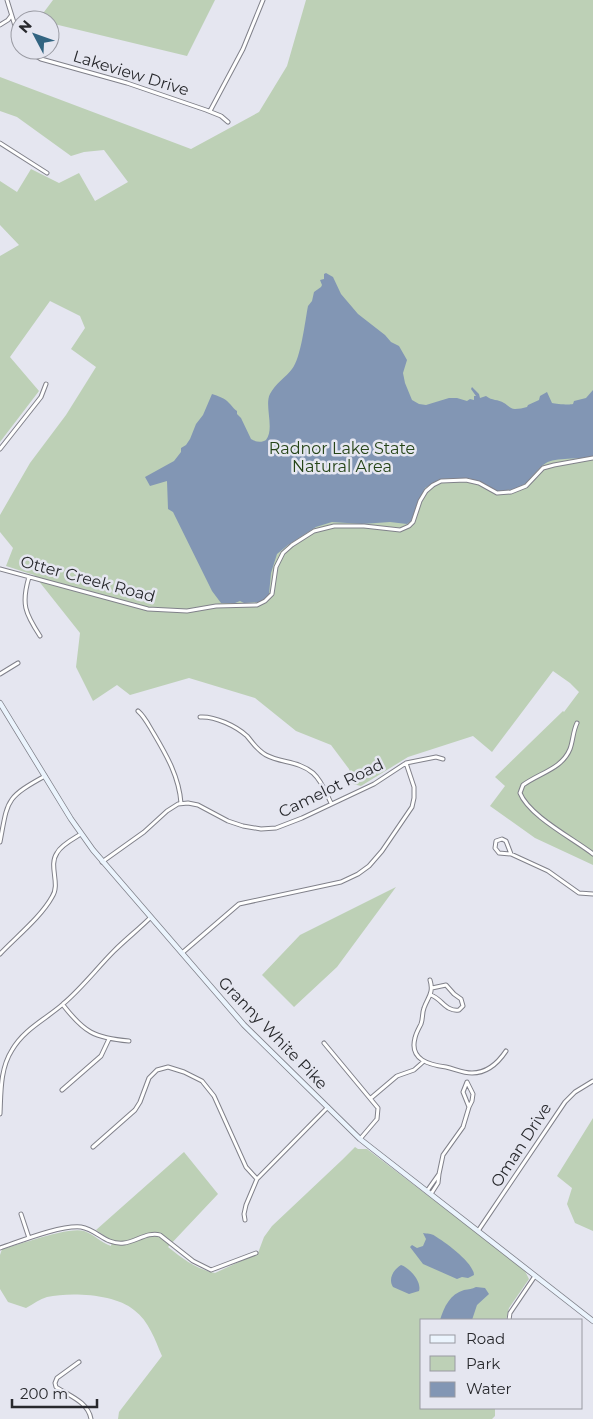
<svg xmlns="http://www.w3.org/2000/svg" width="593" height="1419" font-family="Montserrat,sans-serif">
<rect width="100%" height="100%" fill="#e5e6f0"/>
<!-- green -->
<path fill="#bdd0b6" d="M53 0H215L187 56 50 23V20H38Z
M306 0H593V865L535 838 490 806 505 786 495 777 563 711 564 712 579 692 570 683 553 671 492 752 473 736 408 757 361 786 353 784 349 769 331 745 296 731 255 698 189 678 130 695 117 685 93 701 76 667 80 633 34 575 6 566 13 548 0 532V515L30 463 66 415 96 367 71 349 85 328 80 316 50 301 10 357 39 391 0 442V256L19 245 0 225V181L17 192 31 169 59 183 79 173 95 201 128 182 104 150 84 152 71 156 17 117 0 111V77L191 149 259 112 287 66Z
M396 887 337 967 294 1007 262 975 300 935Z
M593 1118V1231L575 1223 567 1204 572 1188 557 1176Z
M355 1147 358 1149H367L524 1269 529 1279 509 1308 506 1320H422V1408H495V1416L492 1419H118L119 1412 162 1356C155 1340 149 1321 134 1310 115 1294 71 1292 47 1297 40 1299 33 1304 26 1308L8 1302 0 1289V1255L2 1249C14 1247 67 1226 84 1231 94 1234 101 1243 111 1246L112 1241 96 1230 184 1152 218 1194 168 1247C183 1259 196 1269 215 1273L258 1253 264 1237 272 1226 342 1160Z"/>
<!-- water -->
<path fill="#8296b4" d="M326 273 333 277 341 294 358 314 385 335 391 342 399 346 407 360 403 373 405 383 412 400 419 404 426 405 449 398H457L467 401 470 399 474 400V396H476L471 389 472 387 479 394 480 398 486 396C492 401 498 399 504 403 508 405 510 409 515 409 519 409 523 408 527 407L528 405 539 400 540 396 547 392 552 403C556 404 569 405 573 404L574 401 586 398 593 390V456C580 460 555 457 546 463 536 469 529 483 520 487 513 491 505 489 497 492L469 478 440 479 425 488 411 521 407 524 390 522 362 524 332 522 316 527 288 545 277 554 271 573 269 594 266 598 259 602 244 603 240 601 235 603H221L212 591 173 512 168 509 167 481 150 486 145 477 174 461 181 452V448L186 445 190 439 196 424 203 415 212 394C218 396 225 398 229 403 232 406 233 408 237 411V414L241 418 251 439C255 442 262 443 266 440 275 429 264 405 270 394 275 384 286 377 292 369 301 358 305 321 308 306L312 301 314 292 321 287 322 285 320 280 324 279V274Z
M423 1233C427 1234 431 1233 435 1236 445 1242 474 1263 474 1275L468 1278 462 1277 457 1279 423 1264 410 1247 412 1245 417 1248 423 1246 426 1239Z
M401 1265C410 1268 422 1282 419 1291L409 1294 393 1287C388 1279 393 1270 401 1265Z
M476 1287 485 1288 489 1294 477 1305 472 1320H440C444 1307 450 1294 464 1290 469 1289 472 1289 476 1287Z"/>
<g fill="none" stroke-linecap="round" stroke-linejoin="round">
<defs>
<path id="minor" d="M7 0 20 42
M0 25 8 20 11 16
M26 50 41 59 127 83 206 110 221 116 228 122
M210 111 243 49 263 0
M0 143 47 173
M0 449 41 397 46 384
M0 569 148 609 187 611 216 606 257 605 265 601 272 594 276 567 283 553 292 545 314 531 334 526H364L400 530 409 526 413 522 420 501 426 491 433 485 441 481 466 480 479 483 497 493 511 492 526 486 543 468 554 465 593 458
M29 577C21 604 25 613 40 636
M0 674 18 663
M138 711C145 717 149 726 154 734 167 756 179 777 181 803
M200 717C215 716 236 726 247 736 253 743 257 750 266 755 281 763 299 761 313 773 322 781 326 793 331 803
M577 723C573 731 573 741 570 749 562 769 539 773 523 785L520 793C529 816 574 839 593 854
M0 842C8 800 5 798 45 776
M511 854 506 841 502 839 496 841 495 848 499 853 511 854 548 871 579 893 593 894
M102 862 144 832 167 811 178 804 188 803 198 805 228 821 243 826 261 829 276 828 302 818 374 784 406 763 436 757 443 759
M182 953 239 904 341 882 358 874 369 866 382 851 412 807 414 798V787L406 763
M0 954C16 937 41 917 52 897 61 884 48 866 57 853 61 845 73 839 81 834
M430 980C434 993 428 997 424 1008 422 1013 423 1019 421 1024 419 1028 416 1033 415 1038 409 1060 430 1065 446 1067 455 1069 463 1073 472 1073 488 1073 498 1063 506 1051
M431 995C442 999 446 1012 459 1010L463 1006 461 999 454 994 446 985 432 988
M63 1005C84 1032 94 1038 129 1041
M324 1043 378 1108 377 1119 360 1139
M62 1090 101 1056 109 1039
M371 1098 397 1076 414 1070 423 1062
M0 1114C1 1092 0 1069 12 1050 24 1029 46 1019 63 1004 82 988 97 968 114 951 126 939 139 929 151 917
M93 1147 135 1110 140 1102 149 1078 157 1070 168 1067 184 1072 202 1081 214 1096 246 1167 257 1179
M439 1174 443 1155 463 1127 469 1107 472 1101 473 1094 467 1082 463 1092 469 1107
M427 1191 439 1174 438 1183 431 1194
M21 1214 29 1238
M245 1220 244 1214 246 1205 257 1179 328 1107
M478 1231 565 1102 575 1092 593 1081
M0 1248C21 1241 60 1225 81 1227 98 1230 105 1245 124 1243 135 1242 149 1231 160 1235L193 1261 211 1270 256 1253
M509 1320 510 1313 535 1276
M79 1362 57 1378 55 1383 56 1387C70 1396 88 1402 91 1419"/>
<path id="secondary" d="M0 703 71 819 93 850 244 1025 360 1139 593 1321"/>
</defs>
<!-- minor casing -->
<use href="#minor" stroke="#80818a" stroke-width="5"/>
<!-- secondary casing -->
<use href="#secondary" stroke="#80818a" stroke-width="6"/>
<!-- minor -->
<use href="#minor" stroke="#fff" stroke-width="3"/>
<!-- secondary -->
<use href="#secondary" stroke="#ebf4fd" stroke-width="4.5"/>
</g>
<g text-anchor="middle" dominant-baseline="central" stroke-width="5" stroke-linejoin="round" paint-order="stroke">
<!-- street labels -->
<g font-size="16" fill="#28292d" stroke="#e5e6f0">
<text transform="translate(131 73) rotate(17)">Lakeview Drive</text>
<text transform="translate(88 579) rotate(15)">Otter Creek Road</text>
<text transform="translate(331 788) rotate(-26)">Camelot Road</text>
<text transform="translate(273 1033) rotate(46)">Granny White Pike</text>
<text transform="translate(521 1145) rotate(-57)">Oman Drive</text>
</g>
<!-- park labels -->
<g font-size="16" fill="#254417" stroke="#e5e6f0">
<text x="342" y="448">Radnor Lake State<tspan x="342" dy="18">Natural Area</tspan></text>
</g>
</g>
<!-- legend -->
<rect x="420" y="1319" width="162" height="90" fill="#e5e6f0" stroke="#999aa2"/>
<rect x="430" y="1335" width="25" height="8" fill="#ebf4fd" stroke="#999aa2"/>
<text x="466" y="1344" font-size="15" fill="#28292d">Road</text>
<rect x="430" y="1356" width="25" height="15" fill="#bdd0b6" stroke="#999aa2"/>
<text x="466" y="1369" font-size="15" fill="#28292d">Park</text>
<rect x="430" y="1382" width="25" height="15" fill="#8296b4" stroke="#999aa2"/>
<text x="466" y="1394" font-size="15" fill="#28292d">Water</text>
<!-- north arrow -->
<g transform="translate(35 35) rotate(311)"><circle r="24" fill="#e5e6f0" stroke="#999aa2"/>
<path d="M0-4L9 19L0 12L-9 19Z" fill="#326481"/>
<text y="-8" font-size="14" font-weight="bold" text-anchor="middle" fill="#28292d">N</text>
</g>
<!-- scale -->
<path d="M12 1399v8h85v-8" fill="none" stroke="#28292d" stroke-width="2.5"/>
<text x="20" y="1399" font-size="15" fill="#28292d" stroke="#e5e6f0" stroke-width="4" paint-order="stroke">200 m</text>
</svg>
